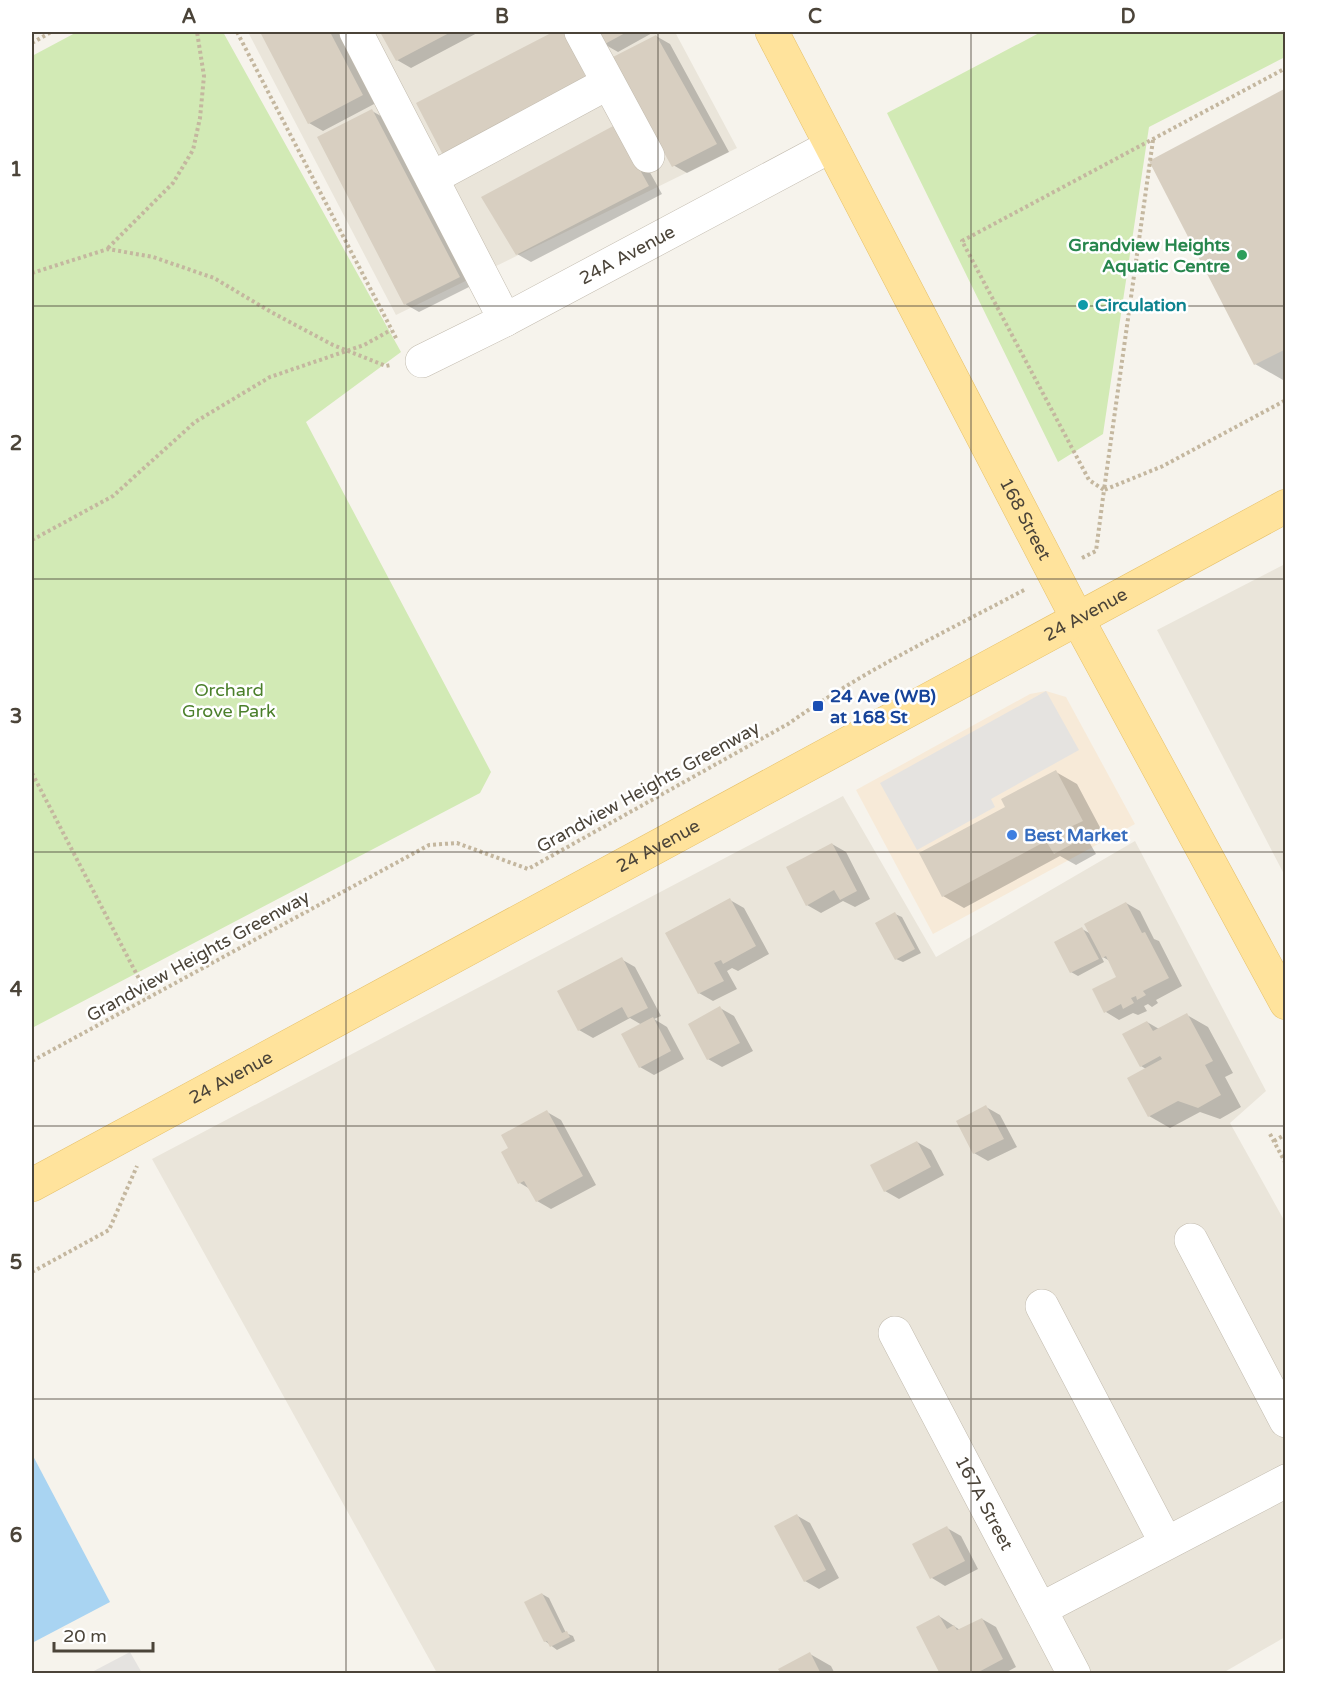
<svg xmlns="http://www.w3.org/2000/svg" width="1317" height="1705" font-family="'Varela Round',sans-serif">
<rect width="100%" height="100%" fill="#f6f3ec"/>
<!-- residential -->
<path fill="#eae5da" d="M248 32H675L737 148 396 315Z
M1285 564V876L1157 630Z
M843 796 936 957 1135 841 1266 1091 1230 1123 1285 1222V1637L1221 1674 437 1673 152 1159Z"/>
<!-- commercial -->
<path fill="#f7ead8" d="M1046 691 1066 697 1135 824 933 934 856 790 1030 694Z"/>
<!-- green -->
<path fill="#d2eab5" d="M77 32H223L401 352 306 422 491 772 480 793 32 1028V56Z
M1041 32H1286L1285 57 1149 127 1103 434 1058 462 887 113Z"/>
<!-- parking -->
<path fill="#e5e3e0" d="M1046 691 1079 750 991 799 995 807 917 850 880 783Z
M130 1652 142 1673H90Z"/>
<!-- water -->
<path fill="#a9d4f2" d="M32 1454 110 1602 32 1643Z"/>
<!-- shadow -->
<path fill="#0003" d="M262 32H339L376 103 323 131 309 123Z
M381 32H479L411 68 397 60Z
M598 32H654L618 52 604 44Z
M656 36 670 44 729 152 687 173 673 165Z
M1286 90V378L1283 380 1255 364Z
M372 111 386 119 473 285 419 312 405 304Z
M629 135 662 194 531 262 517 254Z
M1056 772 1077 784 1103 833 1088 840 1096 854 1076 865 1060 856 964 908 943 896Z
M832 844 846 852 870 899 855 907 843 901 821 913 807 905Z
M730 900 744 908 769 954 738 971 732 968 727 971 737 989 713 1001 699 993Z
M1126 903 1140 911 1154 939 1159 941 1182 986 1156 1000 1158 1003 1152 1007 1148 1004 1144 1006 1147 1011 1138 1015 1133 1013 1119 1020 1106 1012 1118 977 1110 961 1101 956 1104 962 1078 976 1071 972 1082 929 1091 934Z
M895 914 902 917 921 953 903 962 896 959Z
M621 959 635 967 661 1016 654 1019 667 1027 684 1059 654 1075 640 1067 642 1025 630 1018 593 1038 579 1030Z
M720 1008 734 1016 753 1051 722 1067 708 1059Z
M1187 1015 1208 1027 1233 1073 1225 1077 1241 1107 1220 1119 1200 1112 1170 1128 1149 1116 1146 1069 1141 1066 1147 1022 1159 1029Z
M986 1107 1000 1115 1017 1147 988 1161 974 1153Z
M547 1112 561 1120 596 1185 551 1209 537 1201 530 1189 520 1183Z
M917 1142 931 1150 944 1175 899 1199 885 1191Z
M796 1515 810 1523 839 1578 819 1589 805 1581Z
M947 1528 961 1536 978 1569 945 1586 932 1578Z
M542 1594 549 1598 566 1633 573 1636 575 1641 557 1650 545 1641Z
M939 1616 960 1630 982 1619 996 1627 1016 1667 1003 1674H941Z
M810 1654 831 1666 835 1674H782Z"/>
<!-- building -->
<path fill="#d8cfc1" d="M260 32H330L363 95 308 124Z
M380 32H451L396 61Z
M553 32H564L587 79 443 155 416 103Z
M596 32H627L603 45Z
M656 35 717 144 672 167 611 58Z
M1286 88V349L1254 365 1149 161Z
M372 109 460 277 404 305 317 137Z
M615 125 649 186 516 255 481 197Z
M1056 770 1083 821 1068 828 1076 842 1054 854 1046 841 942 897 919 853 1005 807 1001 799Z
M832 843 857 891 840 900 834 890 806 906 786 867Z
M730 898 756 946 723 964 721 960 714 963 724 981 698 994 665 933Z
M1126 902 1142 933 1145 932 1169 978 1143 991 1146 995 1137 1000 1136 996 1131 998 1134 1003 1123 1009 1121 1004 1104 1013 1092 989 1116 977 1106 956 1102 958 1084 924Z
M895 912 915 949 895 960 875 923Z
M1082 927 1099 959 1070 973 1054 942Z
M622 957 648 1008 628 1018 622 1007 578 1031 557 991Z
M720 1006 740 1043 707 1060 688 1024Z
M1187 1013 1213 1061 1205 1065 1221 1095 1198 1108 1178 1101 1148 1117 1127 1078 1162 1059 1160 1056 1140 1067 1122 1034 1147 1021 1153 1031Z
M653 1017 671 1051 639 1068 621 1034Z
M986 1105 1004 1139 973 1154 956 1121Z
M547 1110 583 1176 536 1202 524 1181 518 1184 501 1152 508 1148 501 1135Z
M917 1141 931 1167 884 1192 870 1165Z
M797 1514 826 1570 804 1582 774 1526Z
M947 1526 965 1561 930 1579 912 1544Z
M542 1593 562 1633 567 1631 570 1637 550 1647 547 1641 544 1642 524 1602Z
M939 1615 947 1629 954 1625 957 1630 982 1618 1003 1659 975 1674H940L916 1627Z
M810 1652 821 1674H781L778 1669Z"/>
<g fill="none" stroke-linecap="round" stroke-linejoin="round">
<defs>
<g id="minor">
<path d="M356 32 505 320"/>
<path d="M581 32 648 156"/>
<path d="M432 178 608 83"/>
<path id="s1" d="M422 361 505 320 831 146"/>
<path d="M1191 1240 1286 1421"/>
<path d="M1042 1306 1166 1543"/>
<path id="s2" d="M895 1333 1074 1674"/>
<path d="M1041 1609 1286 1481"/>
</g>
<g id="major">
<path id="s3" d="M772 32 1077 618 1286 1003"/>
<path id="s4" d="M32 1185 1286 506"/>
</g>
</defs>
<!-- minor casing -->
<use href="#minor" stroke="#c2bbae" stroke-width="34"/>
<!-- major casing -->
<use href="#major" stroke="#e6c16a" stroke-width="34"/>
<!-- path -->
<path stroke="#c4b79f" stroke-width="4" stroke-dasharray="3 3" stroke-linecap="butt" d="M237 32 397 340
M32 43 51 32
M1153 140 1104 490 1089 480 962 241 1286 68
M108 248 173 183 193 150 200 118 204 76 197 32
M32 273 108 249 153 257 214 278 271 312 333 345 386 366 391 365
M32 540 113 496 195 422 270 377 364 345 391 330
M1082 558 1096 551 1104 490 1163 466 1286 400
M32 773 149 998
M32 1061 429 845 457 843 528 869 788 724C863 671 945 632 1026 589
M1270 1134 1286 1164
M1274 1141 1286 1134
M32 1272 109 1230 137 1166"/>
<!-- minor -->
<use href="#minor" stroke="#fff" stroke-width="33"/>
<!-- major -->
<use href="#major" stroke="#ffe39c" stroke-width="33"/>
</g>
<!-- grid -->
<path fill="none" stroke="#4b4439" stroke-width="1.5" stroke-opacity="0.55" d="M346 32V1674M658 32V1674M971 32V1674M32 306H1286M32 579H1286M32 852H1286M32 1126H1286M32 1399H1286"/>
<!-- markers -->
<circle fill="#2e9e5b" stroke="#fff" stroke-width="2" cx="1242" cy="255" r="6"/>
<circle fill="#0f9aa8" stroke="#fff" stroke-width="2" cx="1083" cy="305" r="6"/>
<rect fill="#1a4fb4" stroke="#fff" stroke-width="2" x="812" y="700" width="12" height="12" rx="3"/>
<circle fill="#3f7fe0" stroke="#fff" stroke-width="2" cx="1012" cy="835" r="6"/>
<g text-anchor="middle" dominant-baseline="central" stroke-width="5" stroke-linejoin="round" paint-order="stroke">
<!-- leisure labels -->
<g font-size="18" font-weight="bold" fill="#27864d" stroke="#fff" text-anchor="end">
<text x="1230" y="245">Grandview Heights<tspan x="1230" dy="21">Aquatic Centre</tspan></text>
</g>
<!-- street labels -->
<g font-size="18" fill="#4b4439" stroke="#fff">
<text stroke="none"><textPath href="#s1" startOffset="231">24A Avenue</textPath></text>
<text stroke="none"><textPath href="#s3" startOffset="549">168 Street</textPath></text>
<text stroke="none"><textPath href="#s4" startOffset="1198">24 Avenue</textPath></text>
<text transform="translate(648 787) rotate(-29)">Grandview Heights Greenway</text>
<text stroke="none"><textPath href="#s4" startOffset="712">24 Avenue</textPath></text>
<text transform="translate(198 956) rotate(-29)">Grandview Heights Greenway</text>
<text stroke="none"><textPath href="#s4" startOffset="226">24 Avenue</textPath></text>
<text stroke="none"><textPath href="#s2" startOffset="192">167A Street</textPath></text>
</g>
<!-- culture labels -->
<g font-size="18" font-weight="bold" fill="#0d838f" stroke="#fff" text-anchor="start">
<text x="1095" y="305">Circulation</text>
</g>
<!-- park labels -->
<g font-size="18" fill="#4a7f2a" stroke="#fff">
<text x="229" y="690">Orchard<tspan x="229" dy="21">Grove Park</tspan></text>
</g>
<!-- transit labels -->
<g font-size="18" font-weight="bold" fill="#164399" stroke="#fff" text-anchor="start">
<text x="830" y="696">24 Ave (WB)<tspan x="830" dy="21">at 168 St</tspan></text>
</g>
<!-- shop labels -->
<g font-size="18" font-weight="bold" fill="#366cbe" stroke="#fff" text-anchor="start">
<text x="1024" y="835">Best Market</text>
</g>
</g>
<!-- border -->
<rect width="1317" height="1705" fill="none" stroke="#ffffff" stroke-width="66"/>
<!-- scale -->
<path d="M54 1642v9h99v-9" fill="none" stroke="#4b4439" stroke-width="3"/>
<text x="63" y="1642" font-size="18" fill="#4b4439" stroke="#ffffff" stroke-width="4.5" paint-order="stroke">20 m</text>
<rect x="33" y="33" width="1251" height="1639" fill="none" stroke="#4b4439" stroke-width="2"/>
<g font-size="20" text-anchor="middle" font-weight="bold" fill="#4b4439">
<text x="189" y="23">A</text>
<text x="502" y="23">B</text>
<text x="815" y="23">C</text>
<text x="1128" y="23">D</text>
<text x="16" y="176">1</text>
<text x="16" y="450">2</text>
<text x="16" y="723">3</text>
<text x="16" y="996">4</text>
<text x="16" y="1269">5</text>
<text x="16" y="1542">6</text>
</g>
</svg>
